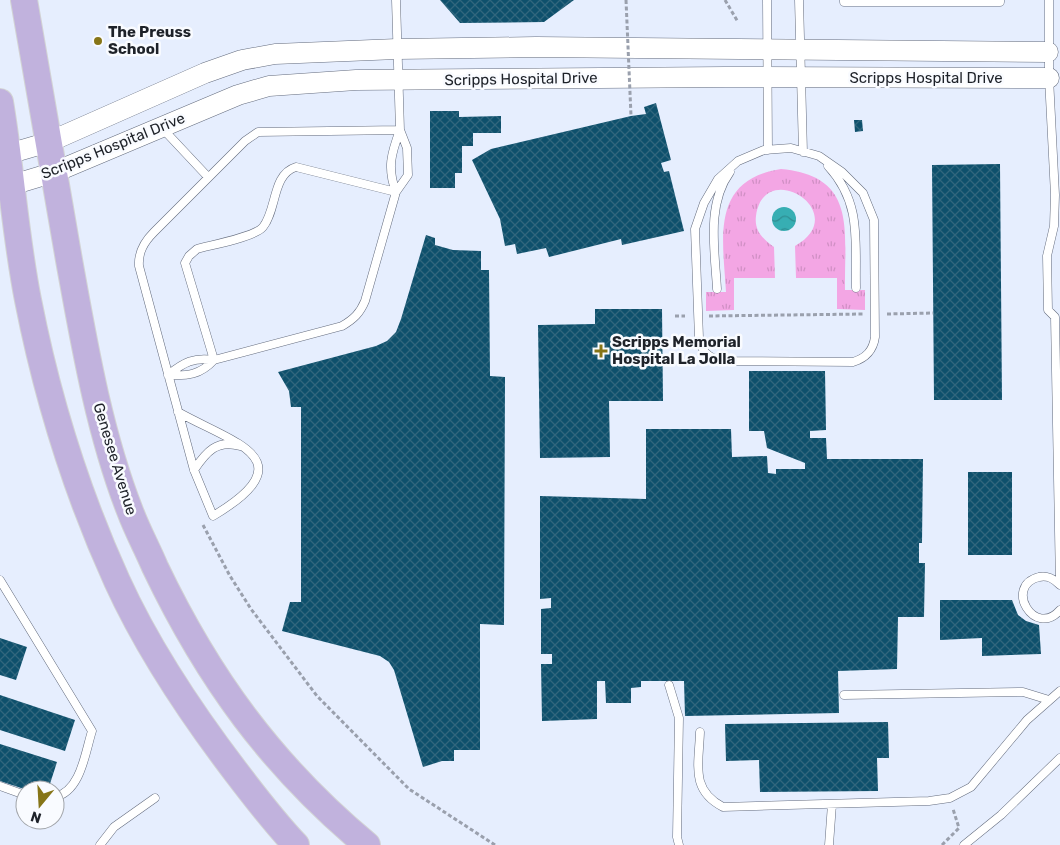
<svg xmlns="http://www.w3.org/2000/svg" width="1060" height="845" font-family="Rubik,sans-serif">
<defs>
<pattern id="grass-tufts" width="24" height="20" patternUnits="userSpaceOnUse" patternTransform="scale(1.25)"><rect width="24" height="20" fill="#f3a6e4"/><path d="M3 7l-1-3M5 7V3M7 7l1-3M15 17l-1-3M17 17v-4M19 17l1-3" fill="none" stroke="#d08fc4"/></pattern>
<pattern id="water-waves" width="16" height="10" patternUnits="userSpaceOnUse" patternTransform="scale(1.25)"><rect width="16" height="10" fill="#37aeb3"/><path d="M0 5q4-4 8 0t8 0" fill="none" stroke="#2e8d92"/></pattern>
<pattern id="building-cross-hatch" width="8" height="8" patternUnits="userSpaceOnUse" patternTransform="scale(1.25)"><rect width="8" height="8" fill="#0e506c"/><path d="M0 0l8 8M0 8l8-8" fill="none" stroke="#31667d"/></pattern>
</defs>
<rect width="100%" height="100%" fill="#e6eefe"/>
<!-- grass -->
<path fill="url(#grass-tufts)" d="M781 169C858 176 844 231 845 290H865V310L837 309V278H796L795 246C854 213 764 156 756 216 754 231 763 239 774 247L775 278H734V310L706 311V292H726C723 239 710 180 781 169Z"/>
<!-- water -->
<path fill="url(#water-waves)" d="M772 219a12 12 0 1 1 24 0a12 12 0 1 1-24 0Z"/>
<!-- building -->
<path fill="url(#building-cross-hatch)" d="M440 0H574L544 22 460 23Z
M656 103 671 160 661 163 664 172 669 171 684 231 622 245 621 239 549 257 546 248 517 254 515 244 505 246 500 219 472 160 491 149 631 116 646 114 644 107Z
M430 111H459V117L501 116V133H473V146H462V173H455V188H430Z
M854 120H862L863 131 855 132Z
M1000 164 1002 400H934L932 165Z
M426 235 435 238V245L453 250 481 251V270H489L490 376 505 377 504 625 480 624V750H454V761H442L423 767 394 670 389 662 380 656 282 631 290 602H301V407H291L289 391 278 372 376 346 387 341 396 332 401 319Z
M595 309H662L663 401H609L610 457 540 458 538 325 595 324Z
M749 371H825L826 430 810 431V438H826L827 459H923L922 543H919V563H925L924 617H898L897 669 838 671 839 713 685 716 684 681H641V687L631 688V703H606L605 681H597V719L542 721 541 664H552V654H541V609L551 608V598L540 599V496L646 499V429H731L732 457 767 456 768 473 776 474V469H805V463L767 448 764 431H749Z
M968 472H1012V555H968Z
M940 600H1012L1018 615 1026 621 1039 625 1041 654 982 656V638L940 640Z
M0 638 27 647 16 680 0 675Z
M0 695 75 720 65 751 0 730Z
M888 722 889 758H877L878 791 760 792 759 760 726 761 725 724Z
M0 744 57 762 48 790H27L0 781Z"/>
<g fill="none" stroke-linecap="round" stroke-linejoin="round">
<defs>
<path id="service" d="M767 0 768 150
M799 0 803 152
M844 0V2H1000V0
M1049 0V78L1055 195 1054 226 1047 256 1048 310 1055 317 1060 584
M162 128 208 177
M791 148 819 156 842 172 863 193 874 220 875 337C873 351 866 358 853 362L720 361C708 357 701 351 699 338L695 229 704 203 718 179 738 161 764 150Z
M828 166C862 203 855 241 856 288
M396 192 408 175 407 148 400 130
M396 192C387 168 391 154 400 130
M717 289C715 251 706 205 730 172
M168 375C184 362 194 357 214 360L342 326C354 319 360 313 365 301L396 192 296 167C272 174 277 210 263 227 255 237 211 245 197 249L189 256 185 263 214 360
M168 375C188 376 200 375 214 360
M178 412C233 443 308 459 213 516L194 470 139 266C138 252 144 242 154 232L245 141 258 132 400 130 396 0
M194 470C206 452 217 439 240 446
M0 580 92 731C85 753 81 791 55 797
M1060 585C1054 579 1048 575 1039 577 1003 586 1035 639 1060 610
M669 685 679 718 677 837 679 845
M844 695 1023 692 1049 700
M700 732C699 764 690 790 723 807L929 801 950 798 971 787 1027 720 1060 691
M0 786 25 795
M100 845 114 827 155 798
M829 845 832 804
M964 845 1001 815 1060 758"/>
<path id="tertiary" d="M8 154 49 142 205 73 242 60 275 54 397 49 536 47 1048 52
M12 185 55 172 238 95 269 86 356 80 725 77 1049 78"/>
<path id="primary" d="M24 0C39 87 54 173 69 260 84 343 99 432 130 511 137 530 147 548 155 567 208 678 272 766 367 845
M0 102C11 167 15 235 28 300 47 397 76 491 117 581 148 649 191 713 236 772 255 797 274 822 296 845"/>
</defs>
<!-- service casing -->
<use href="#service" stroke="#646c7e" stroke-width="9"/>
<!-- tertiary casing -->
<use href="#tertiary" stroke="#646c7e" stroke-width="21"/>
<!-- primary casing -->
<use href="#primary" stroke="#d2d3d4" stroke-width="28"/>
<!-- path -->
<path stroke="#9aa0ad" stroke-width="3" stroke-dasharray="4 2.5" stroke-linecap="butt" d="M725 0 738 22
M887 314 933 313
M675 316H685
M709 316 863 314
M203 525 230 576 251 609 317 696 409 789 495 845
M942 845 959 828 953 809"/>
<!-- service -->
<use href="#service" stroke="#fff" stroke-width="8"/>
<!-- tertiary -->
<use href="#tertiary" stroke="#fff" stroke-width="20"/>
<!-- primary -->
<use href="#primary" stroke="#c1b2dd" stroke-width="26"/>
<!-- path-bridge -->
<path stroke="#9aa0ad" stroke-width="3" stroke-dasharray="4 2.5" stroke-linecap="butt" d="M626 0 631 116"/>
</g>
<!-- markers -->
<g fill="#867518" stroke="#f9fbff" stroke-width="2">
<circle cx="98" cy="41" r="5"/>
<path d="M598.5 343.5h5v5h5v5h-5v5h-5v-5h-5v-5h5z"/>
</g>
<g text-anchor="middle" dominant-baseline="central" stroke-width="5" stroke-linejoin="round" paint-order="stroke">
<!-- poi labels -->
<g font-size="15" font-weight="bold" fill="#1e2229" stroke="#f9fbff" text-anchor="start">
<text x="108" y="32">The Preuss<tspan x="108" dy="17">School</tspan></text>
<text x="612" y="342">Scripps Memorial<tspan x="612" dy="17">Hospital La Jolla</tspan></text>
</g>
<!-- street labels -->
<g font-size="15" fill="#1e2229" stroke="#f9fbff">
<text x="926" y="78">Scripps Hospital Drive</text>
<text transform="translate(521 79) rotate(-1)">Scripps Hospital Drive</text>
<text transform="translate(113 146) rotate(-22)">Scripps Hospital Drive</text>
<text transform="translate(115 459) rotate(73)">Genesee Avenue</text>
</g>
</g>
<!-- north arrow -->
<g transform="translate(40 805) rotate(198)"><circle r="24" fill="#f9fbff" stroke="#a1a4a9"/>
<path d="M0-4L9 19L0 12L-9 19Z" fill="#867518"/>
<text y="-8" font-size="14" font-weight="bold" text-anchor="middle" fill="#1e2229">N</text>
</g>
</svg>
